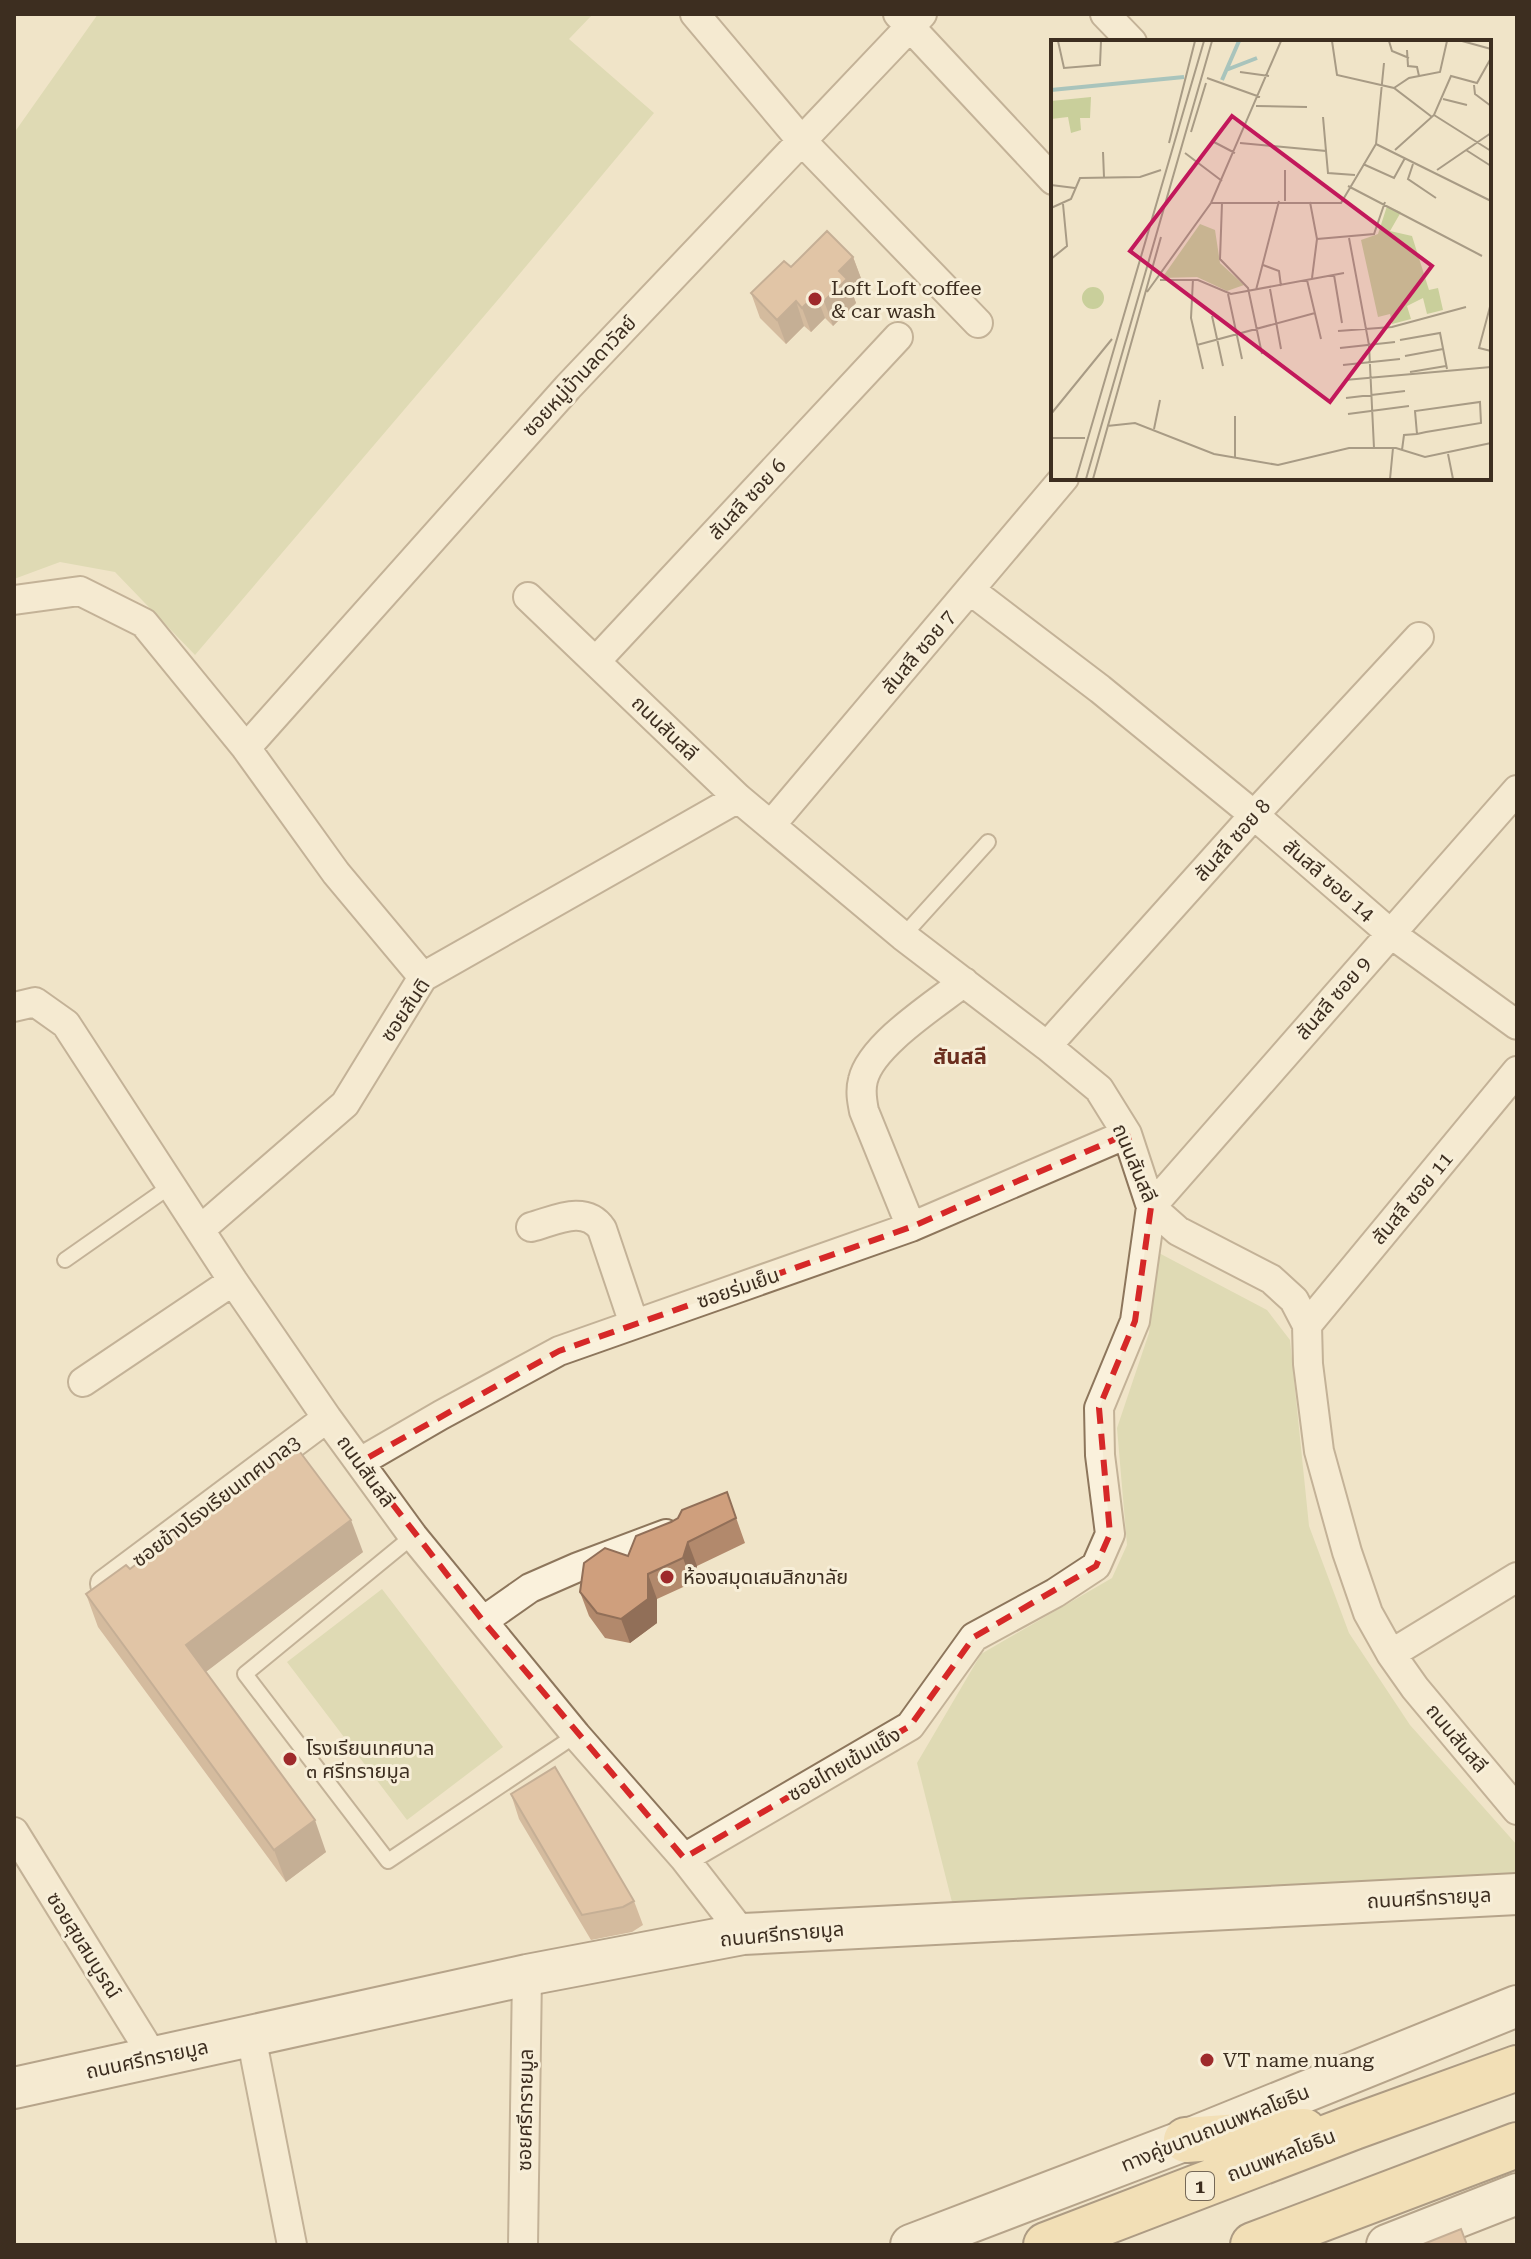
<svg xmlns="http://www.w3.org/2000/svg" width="1531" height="2259" font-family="'Roboto Serif','Noto Sans Thai',serif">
<rect width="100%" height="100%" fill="#f0e4c8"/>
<!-- green -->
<path fill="#c9cf9b" d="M98 14H593L569 39 654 113 502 295 195 655 115 572 60 562 14 579V133Z
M1157 1252 1267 1310 1290 1340 1309 1526 1349 1633 1410 1725 1517 1845V1881L953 1906 917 1763 981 1654 1112 1578 1127 1545 1117 1428 1149 1333Z
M382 1589 503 1747 407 1820 287 1662Z"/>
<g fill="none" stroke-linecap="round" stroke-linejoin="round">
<defs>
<path id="lane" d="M903 936 988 842
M65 1260 172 1185
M413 1536 245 1674 388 1861 576 1735"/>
<path id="street" d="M695 14 801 140 978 323
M898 14 1053 180
M1105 14 1132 42
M970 590 1100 689 1254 815 1390 933 1517 1025
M528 597 738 798 903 936 1047 1046 1099 1089 1127 1134 1151 1207 1178 1231 1271 1279 1294 1300 1307 1325 1308 1364 1319 1451 1347 1552 1368 1613 1391 1654 1415 1688 1517 1810
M14 600 80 591 144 623 246 748 336 873 423 977
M596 661 898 337
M246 748 568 387 922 14
M771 825 1064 478
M14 1007 35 1002 66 1024 233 1281 327 1418 413 1536 576 1735 684 1858 743 1934
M1047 1046 1254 815 1419 637
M531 1227C554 1221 585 1204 602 1229L634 1324
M911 1227 864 1111C862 1101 860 1091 863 1080 871 1045 936 1004 964 982
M201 1229 345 1104 423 977 738 798
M1307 1325 1517 1071
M83 1382 233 1281
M360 1462 441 1415 559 1351 911 1227 1127 1134
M105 1584 327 1418
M483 1621 530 1588 578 1567 666 1534
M1391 1654 1517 1577
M14 1832 154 2058
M684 1858 910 1726 974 1637 1055 1593 1096 1566 1110 1534 1100 1455 1099 1408 1135 1321 1151 1207 1517 790
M251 2036 292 2245
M523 2245 527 1975"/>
<path id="secondary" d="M14 2088 527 1975 743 1934 1517 1894
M911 2245 1186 2140 1517 2006
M1387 2245 1517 2194"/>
<path id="primary" d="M1186 2140 1304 2131
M1046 2245 1354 2127 1517 2068
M1253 2245 1517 2145"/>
</defs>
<!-- lane casing -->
<use href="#lane" stroke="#8d765c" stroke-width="18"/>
<!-- street casing -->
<use href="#street" stroke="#8d765c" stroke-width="32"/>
<!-- secondary casing -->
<use href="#secondary" stroke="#6f573f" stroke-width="44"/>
<!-- primary casing -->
<use href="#primary" stroke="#5b4430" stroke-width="48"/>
<!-- lane -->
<use href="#lane" stroke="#faf1dc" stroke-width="14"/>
<!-- street -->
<use href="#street" stroke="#faf1dc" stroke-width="28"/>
<!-- secondary -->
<use href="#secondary" stroke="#faf1dc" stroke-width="40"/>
<!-- primary -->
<use href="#primary" stroke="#f3d9a0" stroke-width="44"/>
</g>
<!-- wall -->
<path fill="#b2896c" d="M853 257 862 281 852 292 856 303 833 326 825 318 811 332 804 326 786 344 760 318 751 293 791 267Z
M727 1492 745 1543 697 1566 692 1583 657 1599V1623L630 1643 605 1638 589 1616 580 1592 671 1522Z
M363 1552 205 1672 326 1852 286 1882 98 1627 86 1594 130 1569Z
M511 1794 634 1901 643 1925 632 1932 591 1940 519 1819Z"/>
<!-- shaded-wall -->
<path fill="#916f58" d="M853 257 862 281 852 292 856 303 833 326 824 301 839 271Z
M816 294 825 318 811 332 802 308Z
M796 301 804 326 786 344 777 320Z
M351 1520 363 1552 198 1678 186 1645Z
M688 1542 697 1566 692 1583 683 1558Z
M648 1574 657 1599V1623L630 1643 621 1619Z
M315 1820 326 1852 286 1882 274 1850Z"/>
<!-- building -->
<path fill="#cf9f7d" stroke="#916f58" stroke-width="2" d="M827 231 853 257 839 271 847 279 824 301 816 294 802 308 796 301 777 320 751 293 784 261 791 267Z
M294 1444 351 1520 186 1645 315 1820 274 1850 86 1594 126 1565 130 1569Z
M727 1492 736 1518 688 1542 683 1558 648 1574V1599L621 1619 597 1613 580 1592 584 1563 605 1548 628 1556 636 1536 671 1522 678 1518 682 1510Z
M555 1767 634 1901 623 1907 582 1915 511 1794Z
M1461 2229 1467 2245H1421Z"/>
<!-- marked area -->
<path d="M0 0H1531V2259H0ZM1127 1134 1151 1207 1135 1321 1099 1408 1110 1534 1096 1566 974 1637 910 1726 684 1858 483 1621 360 1462 559 1351 911 1227Z" fill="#f0e4c8" fill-opacity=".55" fill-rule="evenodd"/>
<path fill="none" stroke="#d62828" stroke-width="6" stroke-dasharray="16 10" stroke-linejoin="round" d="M1127 1134 1151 1207 1135 1321 1099 1408 1110 1534 1096 1566 974 1637 910 1726 684 1858 483 1621 360 1462 559 1351 911 1227Z"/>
<!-- markers -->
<g fill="#9e2a2b" stroke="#f7eed8" stroke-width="3">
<circle cx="815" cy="299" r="8"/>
<circle cx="667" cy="1577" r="8"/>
<circle cx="290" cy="1759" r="8"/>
<circle cx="1207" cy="2060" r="8"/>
</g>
<g text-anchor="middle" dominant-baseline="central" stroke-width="6" stroke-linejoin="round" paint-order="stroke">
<!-- shield labels -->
<rect fill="#f7eed8" stroke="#756857" stroke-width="2" x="1186" y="2172" width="28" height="28" rx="6"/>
<g font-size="18" font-weight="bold" fill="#3d2e20">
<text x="1200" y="2186">1</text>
</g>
<!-- poi labels -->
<g font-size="20" fill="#3d2e20" stroke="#f7eed8" text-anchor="start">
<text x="831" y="288">Loft Loft coffee<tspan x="831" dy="23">&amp; car wash</tspan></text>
<text x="683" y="1577">ห้องสมุดเสมสิกขาลัย</text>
<text x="306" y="1748">โรงเรียนเทศบาล<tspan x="306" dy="23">๓ ศรีทรายมูล</tspan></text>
<text x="1223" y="2060">VT name nuang</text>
</g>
<!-- street labels -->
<g font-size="20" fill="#3d2e20" stroke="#f7eed8">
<text transform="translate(579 376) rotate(-47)">ซอยหมู่บ้านลดาวัลย์</text>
<text transform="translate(747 499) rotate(-47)">สันสลี ซอย 6</text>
<text transform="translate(918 652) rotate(-50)">สันสลี ซอย 7</text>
<text transform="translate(665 728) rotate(44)">ถนนสันสลี</text>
<text transform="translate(1232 840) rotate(-48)">สันสลี ซอย 8</text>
<text transform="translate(1329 880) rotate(41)">สันสลี ซอย 14</text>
<text transform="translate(1333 998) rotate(-49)">สันสลี ซอย 9</text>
<text transform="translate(405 1010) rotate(-56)">ซอยสันติ</text>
<text transform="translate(1135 1163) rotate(67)">ถนนสันสลี</text>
<text transform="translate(1412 1198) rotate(-50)">สันสลี ซอย 11</text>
<text transform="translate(738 1288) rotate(-19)">ซอยร่มเย็น</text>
<text transform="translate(366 1471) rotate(54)">ถนนสันสลี</text>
<text transform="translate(216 1501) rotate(-37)">ซอยข้างโรงเรียนเทศบาล3</text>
<text transform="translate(1457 1738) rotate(50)">ถนนสันสลี</text>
<text transform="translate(844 1764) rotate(-30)">ซอยไทยเข้มแข็ง</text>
<text transform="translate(1429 1898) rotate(-3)">ถนนศรีทรายมูล</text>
<text transform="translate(782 1934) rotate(-5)">ถนนศรีทรายมูล</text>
<text transform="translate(84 1945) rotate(58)">ซอยสุขสมบูรณ์</text>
<text transform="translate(147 2059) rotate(-12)">ถนนศรีทรายมูล</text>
<text transform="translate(525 2110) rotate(-89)">ซอยศรีทรายมูล</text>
<text transform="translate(1215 2128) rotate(-22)">ทางคู่ขนานถนนพหลโยธิน</text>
<text transform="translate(1281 2155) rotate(-21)">ถนนพหลโยธิน</text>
</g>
<!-- neighbourhood labels -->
<g font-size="22" font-weight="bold" fill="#6b2e1e" stroke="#f7eed8">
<text x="960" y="1056">สันสลี</text>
</g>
</g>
<!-- overview -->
<g transform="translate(1051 40)">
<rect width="440" height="440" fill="#f0e4c8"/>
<path d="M40 57 39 78H29L30 90 20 93 17 77 0 79V61ZM336 166 350 172 339 191 361 196 378 250 387 248 392 270 376 274 372 258 356 266 360 279 341 284 339 274 327 277 310 200 327 194ZM149 184 164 190 169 223 193 245 176 251 146 237 111 238ZM31 258a11 11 0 1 1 22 0a11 11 0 1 1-22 0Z" fill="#c9cf9b"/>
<path fill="none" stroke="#a9c4bc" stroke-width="4" d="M175 30 206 18M171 40 188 1M0 50 133 37"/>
<path fill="none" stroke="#a89b85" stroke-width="2" d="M7 1 13 28 49 25 50 1M281 1 286 35 343 48 381 77M338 1 341 11 358 18M411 1 440 9M356 10 357 26 366 27 368 36M189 32 218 36M156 38 209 57M423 45 424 54 440 66M343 48 358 38 389 32 396 1M392 59 416 65M205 66 256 67M383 75 440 111M272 77 275 111M140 92 155 43M161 101 184 113M118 103 144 1M189 103 275 111 277 133 304 135M325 104 440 161M325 104 333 23M344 110 383 75 400 36 426 43 440 18M415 110 440 126M52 112 53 137M134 113 171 141M312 124 343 138 354 118M362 124 357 139 385 158M386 130 440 93M0 145 24 148M297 146 431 216M234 161V130M259 162 266 199 261 238M160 163H290L325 104M171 163 169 219 197 248 211 314M0 168 20 159 29 138 89 137 110 130M298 198 318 305 323 408M266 199 323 194 334 162M0 219 16 206 12 164M212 225 228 231 230 246M283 235 291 283M142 239 140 278 152 329M109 240H147L180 254 293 233M256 240 270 299M219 249 230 309M205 250 228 161M96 252 160 163 230 1M177 254 191 319M440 263 428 308 440 311M161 276 172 326M287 291 341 287 415 267M349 300 389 293 396 329M146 305 264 273M289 308 344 302M354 316 392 309M292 325 349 319M359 332 395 326M294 340 440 327M295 358 354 351M0 374 61 299M297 374 358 366M56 386 84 383 163 414 227 425 298 408H345L374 417 440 403M103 389 109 360M0 398H34M351 410 353 395 366 394 375 392 430 383 429 362 364 371 366 394M397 414 402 439M184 417V376M25 439 153 1M35 439 161 1M42 439 110 197M339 439 342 408"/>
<path fill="#c2185b" fill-opacity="0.15" stroke="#c2185b" stroke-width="4" d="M181 76 381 226 279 362 79 211Z"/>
<rect width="440" height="440" fill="none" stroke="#3d2e20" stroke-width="4"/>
</g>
<!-- border -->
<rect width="1531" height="2259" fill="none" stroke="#3d2e20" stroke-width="32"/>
</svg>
